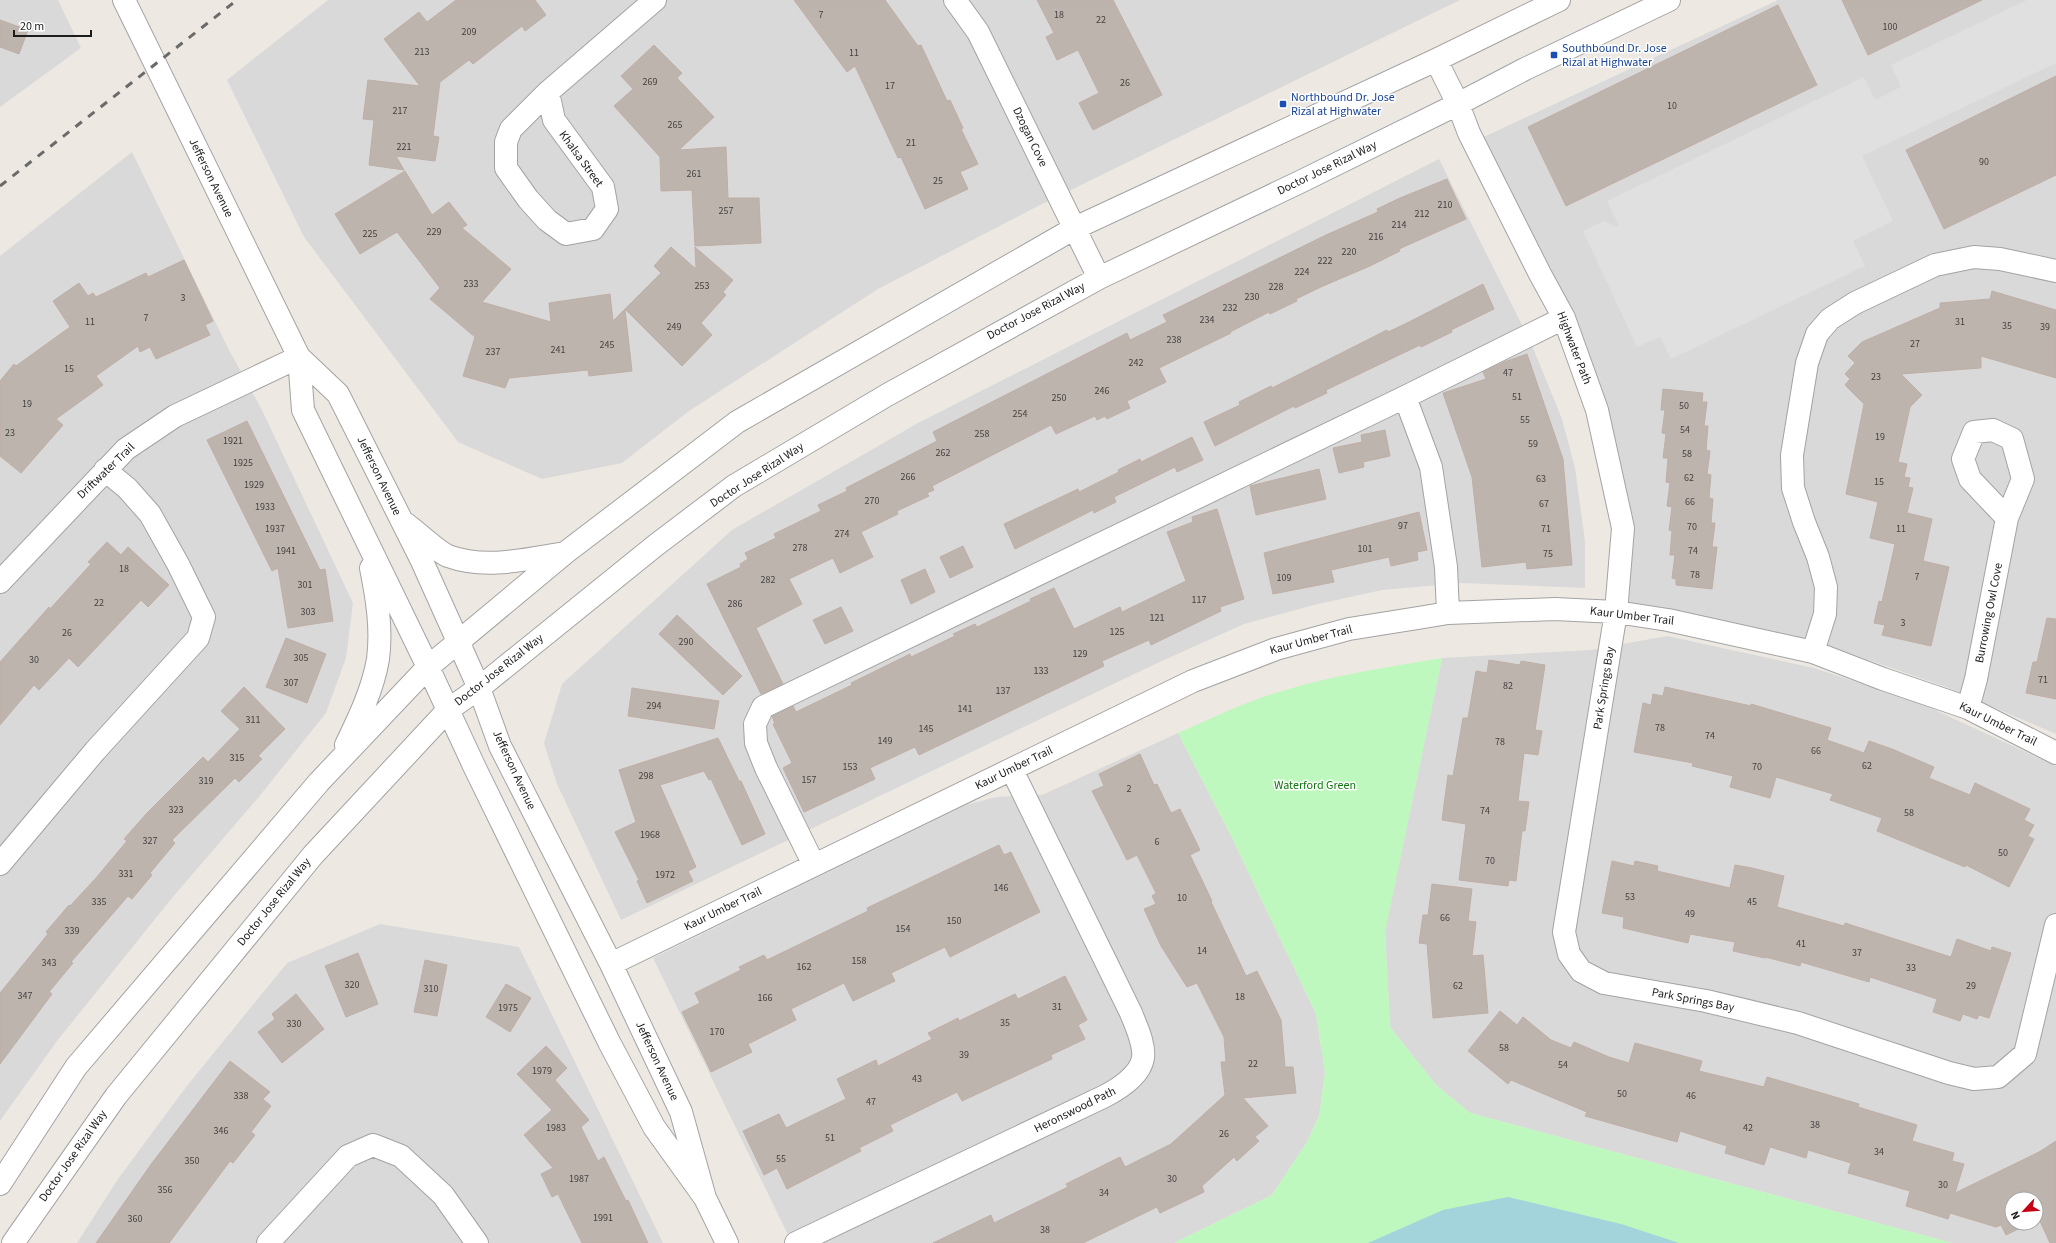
<svg xmlns="http://www.w3.org/2000/svg" width="2056" height="1243" font-family="'Source Sans 3',sans-serif">
<rect width="100%" height="100%" fill="#ede9e2"/>
<!-- residential -->
<path fill="#dad9d9" fill-rule="evenodd" d="M0 0H58L81 48 0 107Z
M328 0H1460L1038 206 878 289 689 411 622 463 542 479 458 442 304 237 227 80Z
M1778 0H2056V734L1946 687 1817 642 1618 614 1604 414 1473 142Z
M132 152 229 350 261 408 353 603 346 658 326 713 258 798 172 898 57 1041 0 1121V256Z
M1439 159 1531 343 1562 419 1575 468 1585 541V588L1461 583 1382 590 1314 605 1244 624 1151 666 621 920 557 784 544 743 562 684 732 530 918 423Z
M1667 636 1814 668 1922 704 2056 766V1243H1952L1470 1113 1436 1085 1390 1027 1385 931 1442 658 1590 650ZM2012 1199H2036V1223H2012Z
M1178 733 1232 838 1316 1014 1325 1073 1319 1116 1307 1142 1272 1195 1174 1243H792L653 958 966 805 996 797 1042 795Z
M380 924 519 947 663 1243H77L118 1179 186 1087 287 963Z"/>
<!-- park -->
<path fill="#bff8be" d="M1442 658 1385 932 1390 1027 1436 1085 1470 1113 1952 1243H1174L1272 1195 1307 1142 1319 1116 1325 1073 1316 1014 1232 838 1178 733C1206 721 1234 707 1263 697 1321 677 1382 668 1442 658Z"/>
<!-- parking -->
<path fill="#e0e0e0" d="M2027 0H2056V63L1862 156 1893 221 1853 241 1865 266 1671 359 1660 337 1637 347 1583 231 1604 221 1616 227 1619 226 1607 201 1864 77 1875 100 1901 87 1891 65Z"/>
<!-- water -->
<path fill="#a3d3db" d="M1508 1197 1621 1224 1679 1243H1368L1443 1210Z"/>
<!-- building -->
<path fill="#beb4ae" stroke="#bfaea5" d="M456 0H535L546 15 525 31 522 26 473 64 469 60 440 82 433 136 439 137 435 161 396 156 404 170 369 165 374 120 363 119 368 80 420 86 384 39 419 12 427 22Z
M794 0H885L918 46 921 45 947 101 950 100 963 128 961 129 978 164 960 172 968 189 925 209 901 157 898 158 855 66 847 72Z
M1037 0H1113L1162 95 1093 130 1079 103 1099 93 1078 50 1057 60 1046 37 1054 33Z
M1842 0H1982L1868 55Z
M1778 5 1817 85 1566 206 1528 127Z
M0 20 28 30 19 54 0 47Z
M654 45 682 73 677 78 714 117 679 150 726 147 728 198H759L761 243 695 246 692 190 661 191 660 157 614 106 633 89 621 76Z
M2056 76V175L1944 229 1906 150Z
M405 171 432 215 449 202 467 225 462 228 511 269 482 302 551 322 549 303 610 294 613 321 661 273 654 266 671 247 696 269 695 247 733 280 723 292 726 295 701 323 712 335 682 366 625 309 632 371 589 376 588 370 509 378 505 388 463 376 475 337 430 299 440 288 397 232 360 254 335 214Z
M1447 179 1466 219 1399 249 1400 251 1370 266 1323 286 1296 299 1297 301 1270 314 1269 312 1230 332 1231 333 1159 368 1166 382 1127 401 1130 408 1107 419 1105 416 1097 420 1095 416 1056 434 1051 425 932 486 934 490 927 493 929 496 897 511 898 514 861 532 873 557 840 573 833 558 789 579 802 604 756 628 783 684 761 694 707 584 741 567 740 564 748 559 745 553 776 538 774 534 821 511 818 505 847 491 846 488 937 441 933 432 1127 333 1130 340 1167 322 1163 315 1326 235 1378 212 1377 209 1400 198Z
M184 260 213 321 205 325 210 335 156 359 150 347 140 352 138 346 96 376 103 385 56 419 63 425 21 473 0 456V381L14 364 16 366 70 327 53 301 79 283 88 296 93 293 96 297 146 273 148 277Z
M1483 284 1494 309 1451 330 1452 332 1421 347 1420 345 1326 390 1327 393 1295 408 1294 406 1215 446 1204 422 1240 405 1239 402 1271 386 1272 388 1387 330 1388 332 1409 322Z
M1992 291 2056 310V378L1981 356V368L1901 374 1922 395 1910 407 1898 462 1907 464 1904 477 1910 478 1908 487 1913 488 1907 513 1932 519 1923 561 1949 567 1931 646 1882 635 1885 625 1874 623 1879 601 1882 602 1895 544 1870 538 1878 502 1846 494 1864 404 1845 385 1850 379 1845 374 1855 363 1848 356 1862 342 1940 308V303L1990 299Z
M1527 354 1563 459 1572 565 1527 569 1526 562 1482 567 1472 477 1443 393 1486 379 1483 372 1504 362Z
M1663 389 1703 393 1702 402H1707L1704 426H1708L1706 450 1710 451 1707 474 1711 475 1709 498 1713 499 1711 523H1715L1712 547H1717L1712 589 1676 585V579L1672 578 1675 555H1670L1672 531 1669 530 1672 507 1667 506 1670 483 1666 482 1668 458H1663L1666 434 1662 433 1665 410H1661Z
M247 421 320 570 325 569 333 621 288 628 278 568 272 571 207 440Z
M1385 430 1390 456 1363 462 1364 467 1339 473 1333 448 1362 442 1361 435Z
M1192 437 1203 460 1177 472 1175 467 1114 497 1116 502 1094 513 1093 510 1015 549 1004 524 1078 489 1079 492 1119 472 1118 470 1140 459 1141 462Z
M1319 469 1326 499 1256 515 1250 486Z
M1217 509 1244 599 1220 607 1221 611 1151 645 1149 640 1102 661 1104 666 919 755 915 747 870 768 875 779 804 812 783 768 792 763 773 724H775L772 716 793 706 796 712 852 685 851 683 910 654 911 657 955 636 953 634 975 624 977 627 1031 601 1030 599 1054 588 1074 629 1120 607 1122 612 1186 581 1167 532 1193 522 1192 517Z
M1419 512 1427 550 1417 552 1418 560 1391 566 1389 557 1331 570 1334 582 1273 594 1264 553Z
M107 542 121 555 128 547 169 585 148 607 141 600 78 667 69 658 39 690 34 685 0 725V662L49 607 50 609 91 564 88 562Z
M963 546 973 567 950 578 940 557Z
M925 569 935 592 911 604 901 580Z
M841 607 853 631 825 644 813 620Z
M677 615 742 676 723 695 659 634Z
M2047 618 2056 619V699L2026 693 2033 662H2037Z
M286 638 326 654 307 703 266 687Z
M1489 660 1520 665 1521 661 1545 665 1535 730 1542 731 1538 755 1524 753 1518 801 1529 802 1525 831H1522L1516 881 1509 880 1508 886 1459 880 1466 824 1442 820 1448 775 1453 776 1463 718H1468L1476 671 1487 673Z
M244 687 285 729 258 756 262 759 239 782 235 778 172 840 175 843 150 873 152 875 132 899 128 896 71 962 73 963 49 992 52 994 0 1064V993L48 934 46 932 69 905 70 906 96 878 127 841 124 839 147 813 203 757 208 762 240 729 221 711Z
M1665 687 1751 706V704L1831 728 1827 740 1864 753 1869 741 1892 749 1934 767 1929 778 1970 795 1975 783 2030 809 2024 820 2034 825 2028 836 2034 839 2009 887 1966 865 1965 867 1877 831 1882 818 1830 800 1833 794 1776 777 1770 798 1730 787 1733 776 1692 766 1693 763 1634 752 1643 703 1651 705 1653 694 1663 696Z
M632 688 719 701 714 729 628 716Z
M718 738 739 781H741L765 834 742 845 711 779 709 780 704 771 660 785 696 867 688 871 693 881 647 903 637 881 639 880 615 832 636 822 619 770Z
M1140 754 1154 785 1157 784 1171 813 1180 809 1200 850 1190 855 1212 901 1211 902 1246 976 1257 971 1281 1020 1285 1067H1293L1296 1093 1243 1098 1268 1126 1255 1137 1259 1141 1237 1161 1234 1157 1202 1186 1204 1192 1160 1213 1157 1207 1083 1243H933L991 1215 994 1223 1068 1187 1066 1184 1120 1157 1125 1167 1171 1144 1225 1095 1221 1062H1226L1224 1037 1197 983 1187 987 1161 946 1144 909 1156 904 1152 896 1156 893 1137 855 1127 860 1092 791 1104 786 1099 774Z
M999 845 1004 855 1011 852 1040 912 950 957 945 947 891 973 895 981 853 1001 844 983 791 1009 796 1020 748 1044 752 1052 711 1072 682 1012 700 1003 695 993 741 970 739 967 764 955 767 960 868 911 867 908Z
M1612 861 1634 866 1635 861 1658 866 1657 871 1730 888 1735 865 1752 868 1784 876 1777 907 1844 926 1845 923 1951 957 1957 939 1991 951 1992 947 2011 953 1989 1018 1979 1015 1977 1019 1963 1014 1960 1021 1933 1012 1937 999 1870 977 1869 982 1801 962 1800 966 1765 957V958L1733 951 1735 942 1690 934 1688 943 1623 928 1624 917 1602 913Z
M1432 884 1472 889 1468 921 1476 922 1472 956 1483 955 1488 1013 1433 1018 1427 944 1419 943 1423 915H1428Z
M358 953 378 1004 346 1017 325 966Z
M425 960 447 965 437 1016 414 1012Z
M1065 976 1087 1020 1078 1025 1085 1039 1051 1055 1052 1059 962 1101 957 1092 890 1125 893 1131 859 1148 861 1151 787 1189 777 1168 764 1175 743 1131 779 1114 786 1128 846 1099 837 1079 876 1060 878 1066 932 1039 928 1033 958 1018 959 1021 1015 994 1018 999Z
M506 984 531 998 510 1032 486 1017Z
M296 994 324 1029 282 1063 258 1032 275 1019 272 1014Z
M1500 1011 1517 1025 1523 1017 1551 1040 1571 1048 1574 1042 1609 1057 1629 1063 1635 1043 1702 1061 1699 1071 1764 1087 1767 1077 1859 1104 1858 1107 1917 1125 1912 1141 1954 1153 1952 1161 1964 1164 1955 1193 2039 1152 2056 1141V1243H2050L2039 1219 2036 1220V1199H2012V1223H2030L2006 1235 2001 1225 1996 1227 1950 1213 1948 1219 1906 1206 1910 1191 1848 1173 1851 1163 1808 1150 1806 1158 1770 1147 1764 1165 1725 1153 1727 1146 1680 1131 1677 1142 1585 1116 1587 1112 1551 1097 1511 1080 1508 1084 1468 1051Z
M546 1046 567 1068 555 1080 589 1120 581 1127 598 1161 604 1157 626 1201 628 1200 648 1243H582L558 1194 552 1197 541 1174 553 1168 524 1135 552 1110 517 1074Z
M230 1061 270 1092 263 1099 271 1106 251 1132 255 1135 233 1163 230 1161 169 1243H96L152 1163Z"/>
<g fill="none" stroke-linecap="round" stroke-linejoin="round">
<defs>
<path id="minor" d="M124 0 299 357 338 394 421 559 479 688 500 746 611 964 681 1112 705 1198
M955 0 978 32 1099 278
M1436 60 1458 104 1469 133 1540 274 1564 318 1597 410 1623 528 1616 612 1564 932 1569 954 1581 971 1604 983 1706 1001 1798 1023 1949 1073 1974 1079 1998 1077 2025 1054 2056 925
M548 92 554 120 603 187 607 209 593 229 566 234 547 220 528 199 506 168V142L511 129 548 92 655 0
M299 357 303 410 428 667 475 768 609 1042 654 1127 705 1198 727 1243
M1405 397 1431 467 1446 567 1448 613
M406 524C417 532 438 552 448 556 486 570 527 559 565 553
M0 582 126 449 175 416 299 357
M1813 652 1825 614 1826 587 1818 557 1804 522 1793 488 1792 455 1807 363 1817 334 1830 319 1855 303 1935 265 1974 257 2000 259 2056 271
M1968 708 1976 679 2007 518 2023 479 2012 439 1993 430 1974 432 1963 459 1970 479 2007 518
M346 745C359 718 373 689 378 659 382 629 377 598 371 568
M0 864 95 751 198 638 204 617 178 564 150 514 127 488 105 470
M814 865 766 768 756 743 755 724 763 707 1405 397 1564 318
M611 964 1193 681 1276 649 1349 629 1418 618 1448 613 1555 609 1616 612 1668 620 1813 652 1883 679 1968 708 2056 753
M0 1184 76 1067 319 782 428 667 565 553 737 422 1075 228 1436 60 1559 0
M13 1243 116 1096 313 855 448 710 479 688 656 545 734 486 887 395 1099 278 1302 181 1458 104 1525 69 1669 0
M268 1243 348 1156 373 1145 401 1156 443 1195 477 1243
M796 1243 1103 1097C1117 1090 1140 1076 1143 1058 1145 1044 1136 1026 1131 1013L1012 770"/>
</defs>
<!-- minor casing -->
<use href="#minor" stroke="#a3a3a3" stroke-width="24"/>
<!-- minor -->
<use href="#minor" stroke="#fff" stroke-width="22"/>
<!-- rail -->
<path stroke="#6a6a6a" stroke-width="3" stroke-dasharray="8 8" stroke-linecap="butt" d="M0 186 237 0"/>
</g>
<!-- markers -->
<g fill="#1a4fb4" stroke="#fff" stroke-width="1.5">
<rect x="1550" y="51" width="8" height="8" rx="2"/>
<rect x="1279" y="100" width="8" height="8" rx="2"/>
</g>
<g text-anchor="middle" dominant-baseline="central" stroke-width="3" stroke-linejoin="round" paint-order="stroke">
<!-- number labels -->
<g font-size="10" fill="#444240">
<text x="821" y="15">7</text>
<text x="1059" y="15">18</text>
<text x="1101" y="20">22</text>
<text x="1890" y="27">100</text>
<text x="469" y="32">209</text>
<text x="422" y="52">213</text>
<text x="854" y="53">11</text>
<text x="650" y="82">269</text>
<text x="1125" y="83">26</text>
<text x="890" y="86">17</text>
<text x="1672" y="106">10</text>
<text x="400" y="111">217</text>
<text x="675" y="125">265</text>
<text x="911" y="143">21</text>
<text x="404" y="147">221</text>
<text x="1984" y="162">90</text>
<text x="694" y="174">261</text>
<text x="938" y="181">25</text>
<text x="1445" y="205">210</text>
<text x="726" y="211">257</text>
<text x="1422" y="214">212</text>
<text x="1399" y="225">214</text>
<text x="434" y="232">229</text>
<text x="370" y="234">225</text>
<text x="1376" y="237">216</text>
<text x="1349" y="252">220</text>
<text x="1325" y="261">222</text>
<text x="1302" y="272">224</text>
<text x="471" y="284">233</text>
<text x="702" y="286">253</text>
<text x="1276" y="287">228</text>
<text x="1252" y="297">230</text>
<text x="183" y="298">3</text>
<text x="1230" y="308">232</text>
<text x="146" y="318">7</text>
<text x="1207" y="320">234</text>
<text x="90" y="322">11</text>
<text x="1960" y="322">31</text>
<text x="2007" y="326">35</text>
<text x="674" y="327">249</text>
<text x="2045" y="327">39</text>
<text x="1174" y="340">238</text>
<text x="1915" y="344">27</text>
<text x="607" y="345">245</text>
<text x="558" y="350">241</text>
<text x="493" y="352">237</text>
<text x="1136" y="363">242</text>
<text x="69" y="369">15</text>
<text x="1508" y="373">47</text>
<text x="1876" y="377">23</text>
<text x="1102" y="391">246</text>
<text x="1517" y="397">51</text>
<text x="1059" y="398">250</text>
<text x="27" y="404">19</text>
<text x="1684" y="406">50</text>
<text x="1020" y="414">254</text>
<text x="1525" y="420">55</text>
<text x="1685" y="430">54</text>
<text x="10" y="433">23</text>
<text x="982" y="434">258</text>
<text x="1880" y="437">19</text>
<text x="233" y="441">1921</text>
<text x="1533" y="444">59</text>
<text x="943" y="453">262</text>
<text x="1687" y="454">58</text>
<text x="243" y="463">1925</text>
<text x="908" y="477">266</text>
<text x="1689" y="478">62</text>
<text x="1541" y="479">63</text>
<text x="1879" y="482">15</text>
<text x="254" y="485">1929</text>
<text x="872" y="501">270</text>
<text x="1690" y="502">66</text>
<text x="1544" y="504">67</text>
<text x="265" y="507">1933</text>
<text x="1403" y="526">97</text>
<text x="1692" y="527">70</text>
<text x="275" y="529">1937</text>
<text x="1546" y="529">71</text>
<text x="1901" y="529">11</text>
<text x="842" y="534">274</text>
<text x="800" y="548">278</text>
<text x="1365" y="549">101</text>
<text x="286" y="551">1941</text>
<text x="1693" y="551">74</text>
<text x="1548" y="554">75</text>
<text x="124" y="569">18</text>
<text x="1695" y="575">78</text>
<text x="1917" y="577">7</text>
<text x="1284" y="578">109</text>
<text x="768" y="580">282</text>
<text x="305" y="585">301</text>
<text x="1199" y="600">117</text>
<text x="99" y="603">22</text>
<text x="735" y="604">286</text>
<text x="308" y="612">303</text>
<text x="1157" y="618">121</text>
<text x="1903" y="623">3</text>
<text x="1117" y="632">125</text>
<text x="67" y="633">26</text>
<text x="686" y="642">290</text>
<text x="1080" y="654">129</text>
<text x="301" y="658">305</text>
<text x="34" y="660">30</text>
<text x="1041" y="671">133</text>
<text x="2043" y="680">71</text>
<text x="291" y="683">307</text>
<text x="1508" y="686">82</text>
<text x="1003" y="691">137</text>
<text x="654" y="706">294</text>
<text x="965" y="709">141</text>
<text x="253" y="720">311</text>
<text x="1660" y="728">78</text>
<text x="926" y="729">145</text>
<text x="1710" y="736">74</text>
<text x="885" y="741">149</text>
<text x="1500" y="742">78</text>
<text x="1816" y="751">66</text>
<text x="237" y="758">315</text>
<text x="1867" y="766">62</text>
<text x="850" y="767">153</text>
<text x="1757" y="767">70</text>
<text x="646" y="776">298</text>
<text x="809" y="780">157</text>
<text x="206" y="781">319</text>
<text x="1129" y="789">2</text>
<text x="176" y="810">323</text>
<text x="1485" y="811">74</text>
<text x="1909" y="813">58</text>
<text x="650" y="835">1968</text>
<text x="150" y="841">327</text>
<text x="1157" y="842">6</text>
<text x="2003" y="853">50</text>
<text x="1490" y="861">70</text>
<text x="126" y="874">331</text>
<text x="665" y="875">1972</text>
<text x="1001" y="888">146</text>
<text x="1630" y="897">53</text>
<text x="1182" y="898">10</text>
<text x="99" y="902">335</text>
<text x="1752" y="902">45</text>
<text x="1690" y="914">49</text>
<text x="1445" y="918">66</text>
<text x="954" y="921">150</text>
<text x="903" y="929">154</text>
<text x="72" y="931">339</text>
<text x="1801" y="944">41</text>
<text x="1202" y="951">14</text>
<text x="1857" y="953">37</text>
<text x="859" y="961">158</text>
<text x="49" y="963">343</text>
<text x="804" y="967">162</text>
<text x="1911" y="968">33</text>
<text x="352" y="985">320</text>
<text x="1458" y="986">62</text>
<text x="1971" y="986">29</text>
<text x="431" y="989">310</text>
<text x="25" y="996">347</text>
<text x="1240" y="997">18</text>
<text x="765" y="998">166</text>
<text x="1057" y="1007">31</text>
<text x="508" y="1008">1975</text>
<text x="1005" y="1023">35</text>
<text x="294" y="1024">330</text>
<text x="717" y="1032">170</text>
<text x="1504" y="1048">58</text>
<text x="964" y="1055">39</text>
<text x="1253" y="1064">22</text>
<text x="1563" y="1065">54</text>
<text x="542" y="1071">1979</text>
<text x="917" y="1079">43</text>
<text x="1622" y="1094">50</text>
<text x="241" y="1096">338</text>
<text x="1691" y="1096">46</text>
<text x="871" y="1102">47</text>
<text x="1815" y="1125">38</text>
<text x="556" y="1128">1983</text>
<text x="1748" y="1128">42</text>
<text x="221" y="1131">346</text>
<text x="1224" y="1134">26</text>
<text x="830" y="1138">51</text>
<text x="1879" y="1152">34</text>
<text x="781" y="1159">55</text>
<text x="192" y="1161">350</text>
<text x="579" y="1179">1987</text>
<text x="1172" y="1179">30</text>
<text x="1943" y="1185">30</text>
<text x="165" y="1190">356</text>
<text x="1104" y="1193">34</text>
<text x="603" y="1218">1991</text>
<text x="135" y="1219">360</text>
<text x="1045" y="1230">38</text>
</g>
<!-- transit labels -->
<g font-size="12" fill="#164399" stroke="#fff" text-anchor="start">
<text x="1562" y="48">Southbound Dr. Jose<tspan x="1562" dy="14">Rizal at Highwater</tspan></text>
<text x="1291" y="97">Northbound Dr. Jose<tspan x="1291" dy="14">Rizal at Highwater</tspan></text>
</g>
<!-- street labels -->
<g font-size="12" fill="#1c1c1c" stroke="#fff">
<text transform="translate(1030 137) rotate(64)">Dzogan Cove</text>
<text transform="translate(581 159) rotate(54)">Khalsa Street</text>
<text transform="translate(1327 168) rotate(-26)">Doctor Jose Rizal Way</text>
<text transform="translate(211 178) rotate(64)">Jefferson Avenue</text>
<text transform="translate(1036 311) rotate(-28)">Doctor Jose Rizal Way</text>
<text transform="translate(1574 348) rotate(69)">Highwater Path</text>
<text transform="translate(106 471) rotate(-44)">Driftwater Trail</text>
<text transform="translate(757 475) rotate(-33)">Doctor Jose Rizal Way</text>
<text transform="translate(379 476) rotate(64)">Jefferson Avenue</text>
<text transform="translate(1989 613) rotate(-79)">Burrowing Owl Cove</text>
<text transform="translate(1632 616) rotate(7)">Kaur Umber Trail</text>
<text transform="translate(1311 640) rotate(-15)">Kaur Umber Trail</text>
<text transform="translate(499 670) rotate(-38)">Doctor Jose Rizal Way</text>
<text transform="translate(1604 688) rotate(-81)">Park Springs Bay</text>
<text transform="translate(1998 724) rotate(26)">Kaur Umber Trail</text>
<text transform="translate(1014 768) rotate(-26)">Kaur Umber Trail</text>
<text transform="translate(514 770) rotate(65)">Jefferson Avenue</text>
<text transform="translate(274 902) rotate(-51)">Doctor Jose Rizal Way</text>
<text transform="translate(723 909) rotate(-26)">Kaur Umber Trail</text>
<text transform="translate(1693 1000) rotate(11)">Park Springs Bay</text>
<text transform="translate(657 1061) rotate(65)">Jefferson Avenue</text>
<text transform="translate(1075 1110) rotate(-26)">Heronswood Path</text>
<text transform="translate(73 1156) rotate(-55)">Doctor Jose Rizal Way</text>
</g>
<!-- park labels -->
<g font-size="12" fill="#0d770d" stroke="#fff">
<text x="1315" y="785">Waterford Green</text>
</g>
</g>
<!-- north arrow -->
<g transform="translate(2024 1211) rotate(244)"><circle r="19" fill="#ffffff" stroke="#a4a4a4"/>
<path d="M0-3L7 15L0 10L-7 15Z" fill="#c40414"/>
<text y="-6" font-size="11" font-weight="bold" text-anchor="middle" fill="#1c1c1c">N</text>
</g>
<!-- scale -->
<path d="M14 30v6h77v-6" fill="none" stroke="#1c1c1c" stroke-width="2"/>
<text x="20" y="30" font-size="12" fill="#1c1c1c" stroke="#ffffff" stroke-width="3" paint-order="stroke">20 m</text>
</svg>
